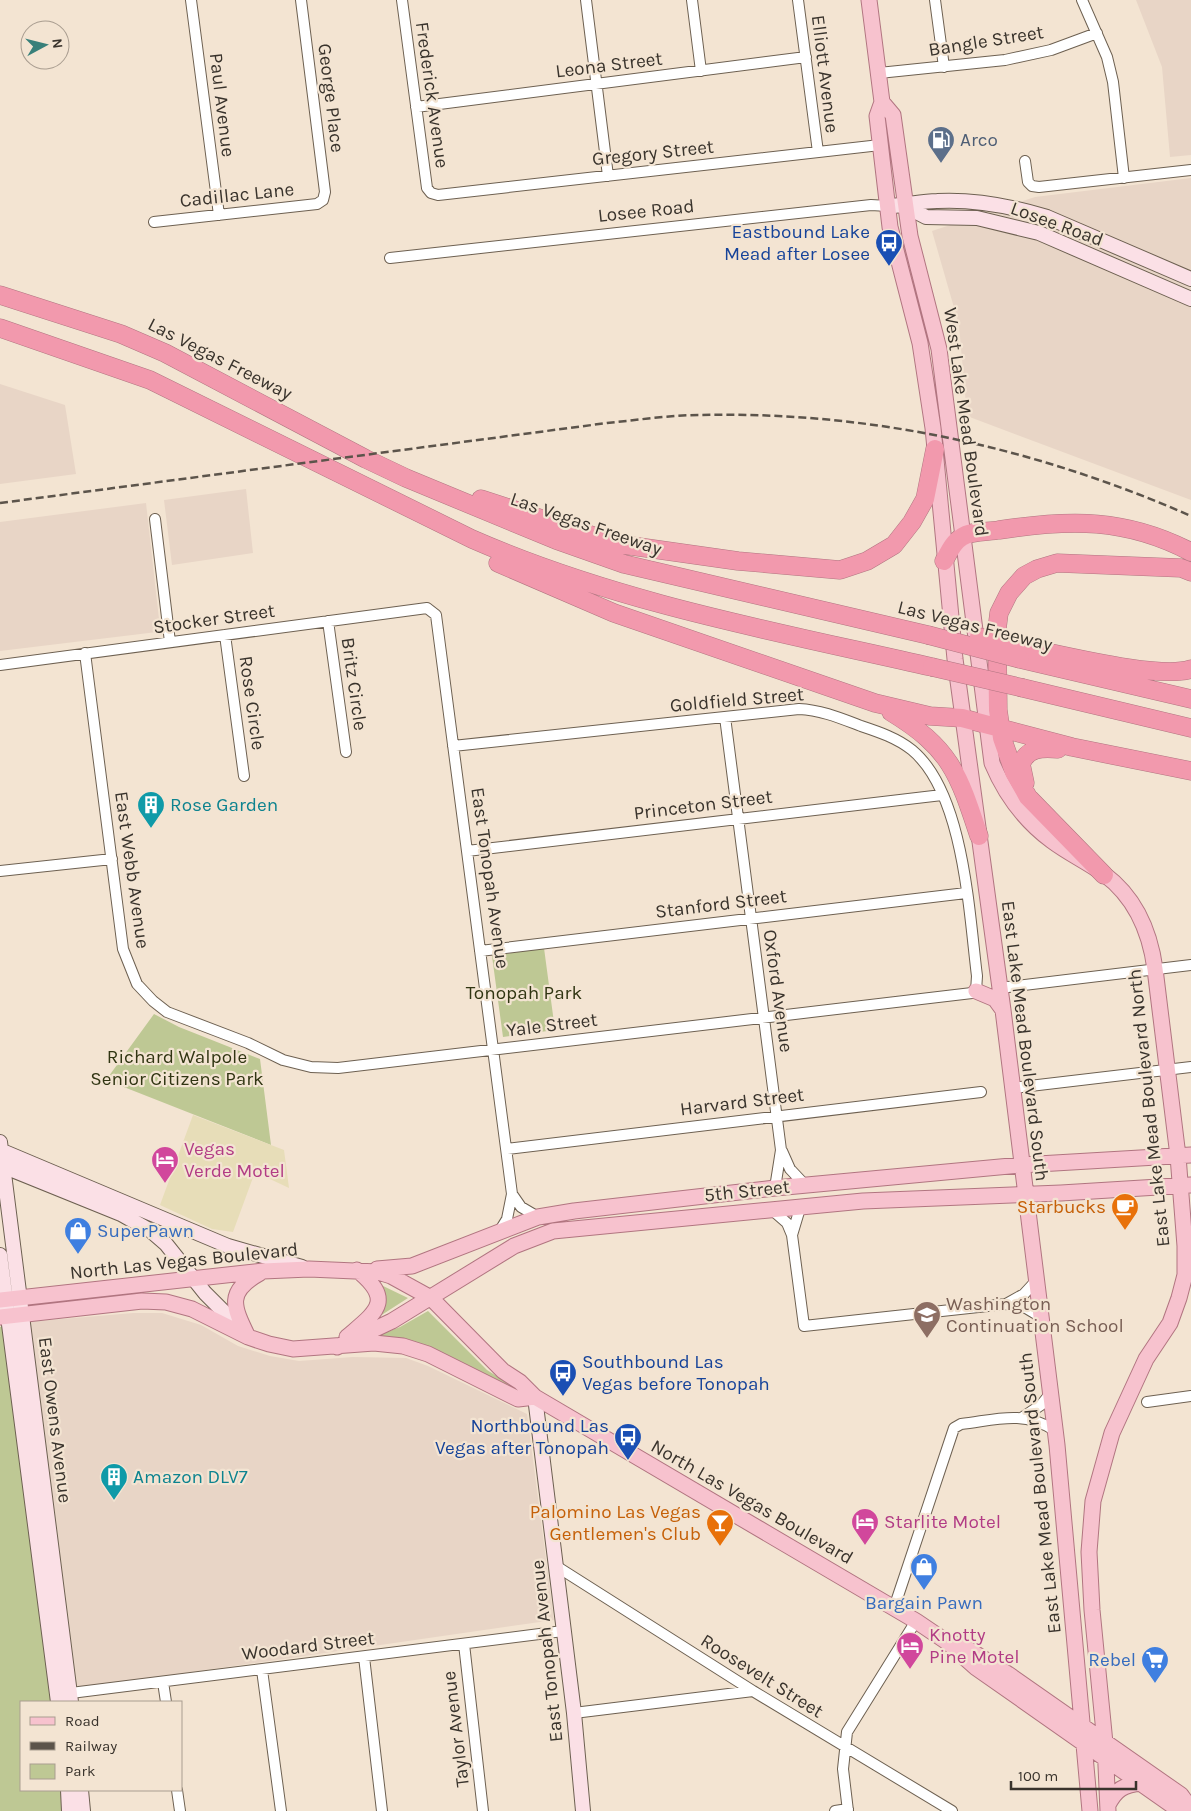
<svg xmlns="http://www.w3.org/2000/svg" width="1191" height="1811" font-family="Karla,sans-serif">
<rect width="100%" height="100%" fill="#f3e4d2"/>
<!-- industrial -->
<path fill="#e8d5c6" d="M1136 0H1191V155L1170 157 1162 67Z
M1191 178V500L967 416 959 325 932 231 1035 197Z
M0 384 65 405 76 474 0 484Z
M246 489 253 553 172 565 164 500Z
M146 503 160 628 157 632 0 651V522Z
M133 1313H162L201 1325 238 1346 270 1356 299 1361 353 1357 406 1358 428 1366 527 1414 554 1620 74 1689 27 1322Z"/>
<!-- green -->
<path fill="#bec894" d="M544 948 555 1030 503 1037 492 956Z
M154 1014 179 1027 260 1059 271 1145 106 1080Z
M381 1285 408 1298 380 1316Z
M428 1311 487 1370 520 1391 446 1358 377 1336 400 1327Z
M5 1326 51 1702H21V1790H62L65 1811H0V1327Z"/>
<!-- sand -->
<path fill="#e7ddb8" d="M193 1115 284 1150 289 1188 255 1172 233 1232 212 1229 160 1205Z"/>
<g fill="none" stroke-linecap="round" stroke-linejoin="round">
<defs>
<path id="street" d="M191 0 219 215
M402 0 427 188 431 193 438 195 880 145
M586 0 608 176
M692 0 701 71
M798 0 818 152
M935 0 944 67
M1082 0 1107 57 1113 82 1124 178
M879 73 1005 60 1051 50 1097 33
M416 107 806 57
M1025 161 1028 182 1032 186 1039 187 1191 170
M154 222 317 204 323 200 325 192 301 0
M390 258 871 205 888 206
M155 519 170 642
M328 621 346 752
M225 635 244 776
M85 653 123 949 137 984 153 1001 167 1012 248 1043 283 1060 311 1067 338 1068 972 993 976 991 977 976C969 913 964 793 912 750 897 738 879 732 861 726 840 718 821 710 799 709L453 746
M0 665 427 608 436 615 512 1194 507 1219 499 1232
M725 717 781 1150 775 1188
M467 851 942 795
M0 871 112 859
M480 951 966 893
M1000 988 1191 965
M1013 1088 1191 1067
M507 1149 981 1092
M782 1151 790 1169 805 1185
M512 1194 521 1207 538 1217
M771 1209 787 1223 792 1235 804 1326 1006 1304 1026 1308 1041 1317
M792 1235 801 1205
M1006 1304 1024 1294 1036 1281
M1147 1402 1191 1396
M1023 1417 1041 1405 1050 1394
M556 1566 753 1691 952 1811
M894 1608 954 1428 961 1424C996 1420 1022 1410 1054 1430
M464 1644 483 1811
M364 1657 382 1811
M262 1670 281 1811
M163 1682 166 1702
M63 1694 563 1631
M574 1713 753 1691
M177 1790 180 1811
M835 1811 848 1809
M848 1811 843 1769 847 1732 916 1621"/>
<path id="secondary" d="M888 206C905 206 920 201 937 201 975 199 1011 206 1047 217L1191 279
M905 206 926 217 977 218 1039 233 1191 299
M0 1142 71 1702
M0 1150 228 1246 302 1267
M0 1165 121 1214 151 1231 166 1244 205 1293 245 1333
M0 1255 58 1702
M535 1397 574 1713 583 1811
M68 1790 69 1811
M81 1790 83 1811"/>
<path id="primary" d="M869 0 882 102 877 116 890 227 920 343 933 428 955 659 1003 1010 1057 1445 1090 1811
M882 102 893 115 910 236 939 349 992 763C1005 794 1025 821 1052 841 1068 853 1087 862 1104 874 1135 897 1150 932 1155 969L1178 1156 1185 1246V1275L1179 1298 1170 1323 1146 1359 1112 1433 1093 1501 1089 1552 1092 1610 1105 1743 1108 1811
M976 991 995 999 1003 1010
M377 1269 412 1266 538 1217 574 1211 775 1188 1021 1165 1191 1155
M0 1300 263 1271 309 1269 378 1272 391 1276 431 1298 503 1371 520 1382 535 1397 916 1621 947 1642 975 1667 1180 1811
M0 1317 142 1301 166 1302 192 1309 248 1337 269 1344 293 1349 374 1343 403 1346 428 1354 518 1399 535 1397
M248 1337C233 1306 226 1292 260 1273
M347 1337C376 1312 395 1301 357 1270
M337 1347 392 1321 514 1246 553 1231 863 1201 1061 1193 1191 1185
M956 1644 965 1647 1008 1674 1181 1795 1191 1809
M1108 1805C1116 1789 1124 1785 1141 1783"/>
<path id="highway" d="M0 295 121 334 165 353 366 459 406 478 556 540 624 564 928 635
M0 328 150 380 472 539C618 603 778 632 932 667
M481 499 618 544 738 561 840 570 867 561 894 545 912 522 925 499 935 449
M944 561C949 552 953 542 962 537 970 531 989 532 999 530 1070 519 1126 518 1191 552
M498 563 614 613 875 703 930 716 962 718 1072 747 1191 771
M1018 646C1056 653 1159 680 1191 669
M1020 659 1191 699
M1023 688 1191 728
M891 712C950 748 958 772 979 836
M1025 783 1021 764C1028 747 1042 748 1058 749
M1104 875 1028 797 1014 772 1002 738 998 710 997 629 999 613 1009 593 1024 576 1037 569 1057 563 1181 568 1191 572"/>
</defs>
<!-- street casing -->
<use href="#street" stroke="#6d6051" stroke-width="12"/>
<!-- secondary casing -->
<use href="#secondary" stroke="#6d6051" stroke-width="16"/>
<!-- primary casing -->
<use href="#primary" stroke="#b17580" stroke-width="17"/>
<!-- highway casing -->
<use href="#highway" stroke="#b17580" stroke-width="19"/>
<!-- street -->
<use href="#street" stroke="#fff" stroke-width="10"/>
<!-- secondary -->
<use href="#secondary" stroke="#fbe0e6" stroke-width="14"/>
<!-- primary -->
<use href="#primary" stroke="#f7c2ce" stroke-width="15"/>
<!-- highway -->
<use href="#highway" stroke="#f299ad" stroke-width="18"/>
<!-- rail -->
<path stroke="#5c544b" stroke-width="2.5" stroke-dasharray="8 4" stroke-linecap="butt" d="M0 503 607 423C638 420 670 415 701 415 871 411 1036 448 1191 516"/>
<defs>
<path id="highway-bridge" d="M928 635 1020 659
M979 637 1018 646
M932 667 1023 688"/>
</defs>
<!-- highway-bridge casing -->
<use href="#highway-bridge" stroke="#b17580" stroke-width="19" stroke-linecap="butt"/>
<!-- highway-bridge -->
<use href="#highway-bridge" stroke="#f299ad" stroke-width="18"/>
</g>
<!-- icons -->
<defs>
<symbol id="fuel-pin" viewBox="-11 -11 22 30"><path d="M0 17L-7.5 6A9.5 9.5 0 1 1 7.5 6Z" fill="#5c6f8a" stroke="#f3e4d2"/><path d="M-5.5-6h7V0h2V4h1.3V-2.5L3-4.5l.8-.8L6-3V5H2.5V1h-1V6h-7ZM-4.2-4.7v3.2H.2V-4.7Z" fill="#fff"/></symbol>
<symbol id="bus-pin" viewBox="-11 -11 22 30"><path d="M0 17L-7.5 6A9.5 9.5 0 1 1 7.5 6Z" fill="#1a4fb4" stroke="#f3e4d2"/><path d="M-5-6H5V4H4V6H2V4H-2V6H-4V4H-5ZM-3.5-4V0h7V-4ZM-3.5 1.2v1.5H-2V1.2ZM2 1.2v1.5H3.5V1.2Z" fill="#fff"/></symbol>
<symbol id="building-pin" viewBox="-11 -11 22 30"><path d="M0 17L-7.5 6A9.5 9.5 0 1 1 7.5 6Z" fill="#0f9aa8" stroke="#f3e4d2"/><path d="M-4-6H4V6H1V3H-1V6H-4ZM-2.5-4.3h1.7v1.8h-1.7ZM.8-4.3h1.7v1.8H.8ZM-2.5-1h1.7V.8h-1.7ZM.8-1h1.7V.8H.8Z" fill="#fff"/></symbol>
<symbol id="hotel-pin" viewBox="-11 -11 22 30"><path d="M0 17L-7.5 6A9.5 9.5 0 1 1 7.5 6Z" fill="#d1479c" stroke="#f3e4d2"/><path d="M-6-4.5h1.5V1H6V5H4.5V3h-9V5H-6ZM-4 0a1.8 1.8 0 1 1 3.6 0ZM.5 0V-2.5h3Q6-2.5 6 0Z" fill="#fff"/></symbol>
<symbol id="cafe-pin" viewBox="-11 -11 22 30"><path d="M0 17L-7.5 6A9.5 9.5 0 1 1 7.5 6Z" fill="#e8710a" stroke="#f3e4d2"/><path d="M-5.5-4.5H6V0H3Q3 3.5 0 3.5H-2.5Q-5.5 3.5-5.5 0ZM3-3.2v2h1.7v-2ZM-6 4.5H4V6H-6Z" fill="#fff"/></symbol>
<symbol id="shop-pin" viewBox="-11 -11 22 30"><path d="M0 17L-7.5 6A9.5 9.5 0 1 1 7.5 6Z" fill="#3f7fe0" stroke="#f3e4d2"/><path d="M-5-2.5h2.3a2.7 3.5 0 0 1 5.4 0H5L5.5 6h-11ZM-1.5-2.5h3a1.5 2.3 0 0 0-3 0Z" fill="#fff"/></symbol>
<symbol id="school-pin" viewBox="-11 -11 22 30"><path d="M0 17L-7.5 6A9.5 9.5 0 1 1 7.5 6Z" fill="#8d6e63" stroke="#f3e4d2"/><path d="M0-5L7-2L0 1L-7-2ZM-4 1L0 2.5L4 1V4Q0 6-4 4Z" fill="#fff"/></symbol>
<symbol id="bar-pin" viewBox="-11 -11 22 30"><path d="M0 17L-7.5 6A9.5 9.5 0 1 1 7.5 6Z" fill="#e8710a" stroke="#f3e4d2"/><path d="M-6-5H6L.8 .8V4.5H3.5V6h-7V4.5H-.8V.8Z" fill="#fff"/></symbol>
<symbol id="supermarket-pin" viewBox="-11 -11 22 30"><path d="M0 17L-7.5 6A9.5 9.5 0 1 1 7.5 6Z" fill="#3f7fe0" stroke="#f3e4d2"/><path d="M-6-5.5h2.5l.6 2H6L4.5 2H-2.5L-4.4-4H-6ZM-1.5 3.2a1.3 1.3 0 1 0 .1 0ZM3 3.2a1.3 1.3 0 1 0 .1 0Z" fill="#fff"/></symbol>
</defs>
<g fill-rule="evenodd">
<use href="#fuel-pin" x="925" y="124" width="32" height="43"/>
<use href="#bus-pin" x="873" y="227" width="32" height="43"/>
<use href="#building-pin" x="135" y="789" width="32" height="43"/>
<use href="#hotel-pin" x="149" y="1144" width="32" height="43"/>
<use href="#cafe-pin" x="1109" y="1191" width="32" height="43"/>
<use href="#shop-pin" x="62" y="1215" width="32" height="43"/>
<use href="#school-pin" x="911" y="1299" width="32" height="43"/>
<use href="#bus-pin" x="547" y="1357" width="32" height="43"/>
<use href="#bus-pin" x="612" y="1421" width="32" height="43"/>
<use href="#building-pin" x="98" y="1461" width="32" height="43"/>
<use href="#hotel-pin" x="849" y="1506" width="32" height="43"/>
<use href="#bar-pin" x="704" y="1507" width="32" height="43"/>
<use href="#shop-pin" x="908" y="1551" width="32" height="43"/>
<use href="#hotel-pin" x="894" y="1630" width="32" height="43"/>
<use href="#supermarket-pin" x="1139" y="1644" width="32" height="43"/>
</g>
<g text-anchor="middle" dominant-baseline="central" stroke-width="4.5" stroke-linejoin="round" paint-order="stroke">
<!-- street labels -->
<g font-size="19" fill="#39332c" stroke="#f3e4d2">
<text transform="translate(986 41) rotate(-9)">Bangle Street</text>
<text transform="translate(609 65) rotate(-7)">Leona Street</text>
<text transform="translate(825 74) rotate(83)">Elliott Avenue</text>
<text transform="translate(432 95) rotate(82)">Frederick Avenue</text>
<text transform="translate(331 98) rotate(83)">George Place</text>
<text transform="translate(222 105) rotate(83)">Paul Avenue</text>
<text transform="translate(653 153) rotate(-6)">Gregory Street</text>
<text transform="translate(237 195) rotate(-6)">Cadillac Lane</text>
<text transform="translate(646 211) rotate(-6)">Losee Road</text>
<text transform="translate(1057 224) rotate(20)">Losee Road</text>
<text transform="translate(220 359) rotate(27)">Las Vegas Freeway</text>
<text transform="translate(966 422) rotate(82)">West Lake Mead Boulevard</text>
<text transform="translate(586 524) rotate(19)">Las Vegas Freeway</text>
<text transform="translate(214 619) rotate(-8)">Stocker Street</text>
<text transform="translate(975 626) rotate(14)">Las Vegas Freeway</text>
<text transform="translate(354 684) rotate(82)">Britz Circle</text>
<text transform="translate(737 700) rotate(-5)">Goldfield Street</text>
<text transform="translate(252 703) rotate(82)">Rose Circle</text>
<text transform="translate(703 805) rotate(-7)">Princeton Street</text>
<text transform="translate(132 870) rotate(82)">East Webb Avenue</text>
<text transform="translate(490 878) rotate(82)">East Tonopah Avenue</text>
<text transform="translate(721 904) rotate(-7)">Stanford Street</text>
<text transform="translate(778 991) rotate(82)">Oxford Avenue</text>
<text transform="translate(552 1025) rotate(-7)">Yale Street</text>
<text transform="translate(1025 1041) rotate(83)">East Lake Mead Boulevard South</text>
<text transform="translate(742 1102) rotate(-7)">Harvard Street</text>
<text transform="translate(1149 1108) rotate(-96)">East Lake Mead Boulevard North</text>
<text transform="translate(747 1191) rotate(-6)">5th Street</text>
<text transform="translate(184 1261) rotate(-6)">North Las Vegas Boulevard</text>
<text transform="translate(55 1420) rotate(83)">East Owens Avenue</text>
<text transform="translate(1040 1493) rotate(-96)">East Lake Mead Boulevard South</text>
<text transform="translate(752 1502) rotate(30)">North Las Vegas Boulevard</text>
<text transform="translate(308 1646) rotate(-7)">Woodard Street</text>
<text transform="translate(547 1651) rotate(-96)">East Tonopah Avenue</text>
<text transform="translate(762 1676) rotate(32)">Roosevelt Street</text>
<text transform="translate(456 1729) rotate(-97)">Taylor Avenue</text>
</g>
<!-- service labels -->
<g font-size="19" fill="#4e5e75" stroke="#f3e4d2" text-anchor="start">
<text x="960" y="140">Arco</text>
</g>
<!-- transit labels -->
<g font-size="19" fill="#164399" stroke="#f3e4d2" text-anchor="end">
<text x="870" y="232">Eastbound Lake<tspan x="870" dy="22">Mead after Losee</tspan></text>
<text x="582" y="1362" text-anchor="start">Southbound Las<tspan x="582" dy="22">Vegas before Tonopah</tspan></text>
<text x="609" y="1426">Northbound Las<tspan x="609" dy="22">Vegas after Tonopah</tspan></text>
</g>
<!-- culture labels -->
<g font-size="19" fill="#0d838f" stroke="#f3e4d2" text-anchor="start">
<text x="170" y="805">Rose Garden</text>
<text x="133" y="1477">Amazon DLV7</text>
</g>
<!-- park labels -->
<g font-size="19" fill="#303512" stroke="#f3e4d2">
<text x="524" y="993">Tonopah Park</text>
<text x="177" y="1057">Richard Walpole<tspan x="177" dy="22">Senior Citizens Park</tspan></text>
</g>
<!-- hotel labels -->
<g font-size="19" fill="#b23c85" stroke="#f3e4d2" text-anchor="start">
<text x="184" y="1149">Vegas<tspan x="184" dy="22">Verde Motel</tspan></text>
<text x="884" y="1522">Starlite Motel</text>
<text x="929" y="1635">Knotty<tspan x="929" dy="22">Pine Motel</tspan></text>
</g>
<!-- food labels -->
<g font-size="19" fill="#c56008" stroke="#f3e4d2" text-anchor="end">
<text x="1106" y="1207">Starbucks</text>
<text x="701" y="1512">Palomino Las Vegas<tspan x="701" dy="22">Gentlemen's Club</tspan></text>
</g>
<!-- shop labels -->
<g font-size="19" fill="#366cbe" stroke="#f3e4d2" text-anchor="start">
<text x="97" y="1231">SuperPawn</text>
<text x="924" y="1603" text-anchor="middle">Bargain Pawn</text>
<text x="1136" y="1660" text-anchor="end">Rebel</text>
</g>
<!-- education labels -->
<g font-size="19" fill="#785e54" stroke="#f3e4d2" text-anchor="start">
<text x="946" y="1304">Washington<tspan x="946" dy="22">Continuation School</tspan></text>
</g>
</g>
<!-- legend -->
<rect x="20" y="1701" width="162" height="90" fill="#f3e4d2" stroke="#a99d90"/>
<rect x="30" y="1717" width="25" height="8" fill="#f7c2ce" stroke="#a99d90"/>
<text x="65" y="1726" font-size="15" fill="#39332c">Road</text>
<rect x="30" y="1742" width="25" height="8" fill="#5c544b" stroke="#a99d90"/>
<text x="65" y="1751" font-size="15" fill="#39332c">Railway</text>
<rect x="30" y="1764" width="25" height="15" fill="#bec894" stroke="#a99d90"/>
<text x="65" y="1776" font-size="15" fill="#39332c">Park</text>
<!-- north arrow -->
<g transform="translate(45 45) rotate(83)"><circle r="24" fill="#f3e4d2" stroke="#a99d90"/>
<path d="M0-4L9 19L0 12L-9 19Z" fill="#38807a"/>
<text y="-8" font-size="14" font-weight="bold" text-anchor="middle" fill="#39332c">N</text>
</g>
<!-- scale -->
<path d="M1011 1781v8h125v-8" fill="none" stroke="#39332c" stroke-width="2.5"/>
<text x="1018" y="1781" font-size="15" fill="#39332c" stroke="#f3e4d2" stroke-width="4" paint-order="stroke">100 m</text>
</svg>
